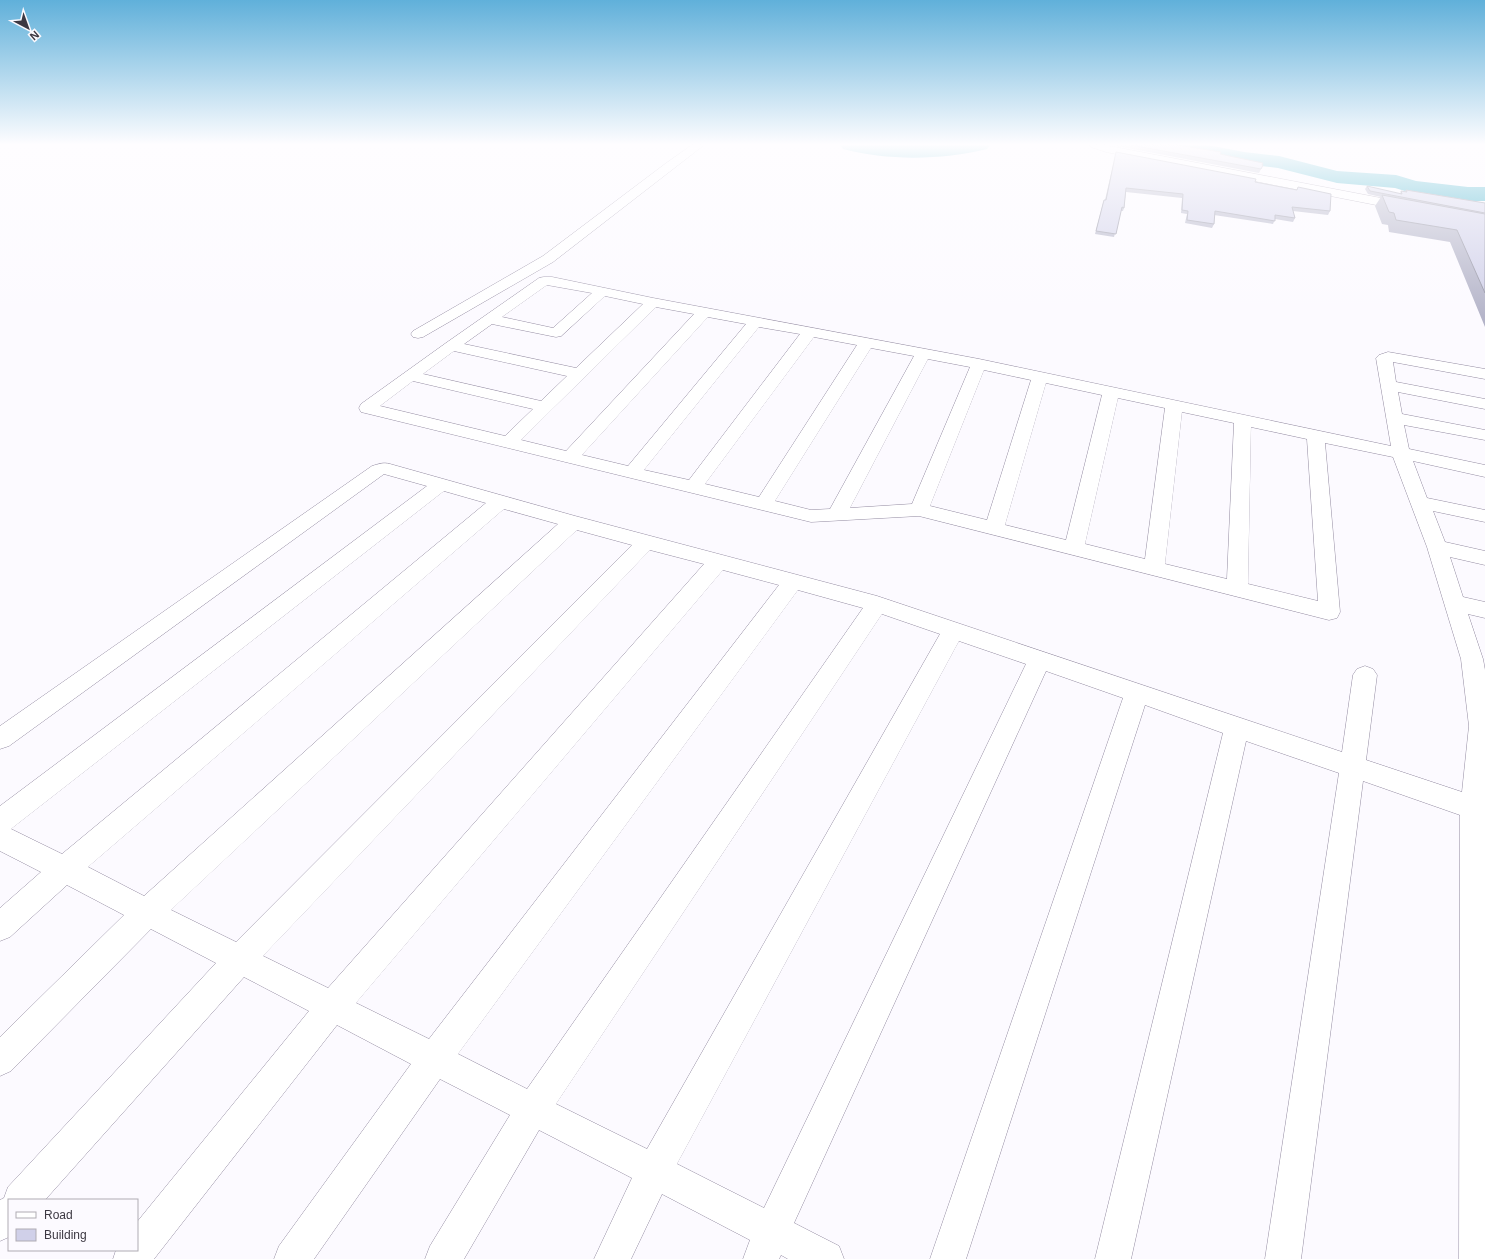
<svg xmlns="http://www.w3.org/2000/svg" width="1485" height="1259" font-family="Arial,sans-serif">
<rect width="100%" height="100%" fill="#fcfaff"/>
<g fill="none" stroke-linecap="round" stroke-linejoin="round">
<!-- river -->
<path fill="#34abc5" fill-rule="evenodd" d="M840 145H990L987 149C942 160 888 161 843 149Z
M1168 145H1208L1244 152 1279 156 1337 171 1396 175 1416 181 1468 187H1485V201H1468L1415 194 1395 188 1337 183 1278 168 1244 164 1178 151 1171 149Z"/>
<defs>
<path id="street" d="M692 145H704L553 262 423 337 418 338 413 337 411 334 413 331 543 256 665 164Z
M544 277H552L653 298 979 359 1391 446 1376 358 1379 355 1388 352 1485 369V379L1393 362 1396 382 1485 399V409L1398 392 1402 414 1485 430V440L1404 425 1409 449 1485 465V477L1413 461 1427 498 1485 510V522L1433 511 1445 542 1485 551V565L1450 557 1463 597 1485 602V618L1468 614 1483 659 1485 670V1259H1459L1460 815 1363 781 1301 1259H1265L1339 773 1246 741 1131 1259H1095L1223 733 1145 705 966 1259H930L1123 698 1046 671 794 1223 839 1246 844 1259H788L781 1255 779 1259H743L750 1240 662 1194 631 1259H594L632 1178 539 1130 464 1259H425L430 1246 510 1115 440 1079 314 1259H274L279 1246 411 1064 337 1025 154 1259H113L116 1250H137V1222L309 1011 244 977 45 1200H9V1237L0 1241V1200L4 1198 8 1187 216 963 151 929 11 1071 0 1076V1037L124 915 67 885 10 937 0 941V908L41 872 0 851V806L427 486 384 474 9 746 0 749V726L372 466C379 464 383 462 390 464L575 516 877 596 1342 752 1353 675 1357 669 1365 666 1373 669 1377 675 1366 760 1462 792 1469 726 1461 659 1427 547 1393 457 1325 443 1340 612 1337 618 1329 620 919 516 811 522 361 412 359 408 361 404 446 343 539 278ZM547 285 592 293 553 328 502 317ZM605 296 643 304 576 368 464 344 492 324 556 337 561 336ZM656 307 694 314 566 451 521 440ZM708 317 746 324 628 466 582 455ZM759 327 800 334 689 480 644 470ZM814 337 857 345 759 497 705 484ZM871 348 914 356 830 509 811 510 775 501ZM454 351 567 376 541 401 423 374ZM928 359 970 367 912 504 850 508ZM984 370 1031 380 987 520 930 506ZM413 381 533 409 505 436 380 406ZM1046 383 1102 395 1066 540 1005 525ZM1118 398 1165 408 1145 559 1085 544ZM1182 412 1234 423 1227 579 1165 564ZM1251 427 1307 439 1318 601 1248 584ZM444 491 486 503 62 854 11 829ZM504 509 558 524 144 896 88 867ZM577 530 632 545 236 942 171 910ZM650 550 704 564 328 988 263 956ZM723 570 779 585 429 1039 356 1003ZM798 590 863 608 527 1089 458 1054ZM882 614 940 634 647 1149 556 1104ZM959 641 1026 664 764 1208 677 1164Z"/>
<path id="secondary" d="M1090 145H1104L1407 203 1411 204 1413 207 1411 210 1407 211 1106 152 1091 147Z"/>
</defs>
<!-- street casing -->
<use href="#street" stroke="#948ca2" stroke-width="1"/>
<!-- secondary casing -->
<use href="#secondary" stroke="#948ca2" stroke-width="1"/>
<!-- street -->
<use href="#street" fill="#fff" fill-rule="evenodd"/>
<!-- secondary -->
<use href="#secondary" fill="#fff" fill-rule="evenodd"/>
</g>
<!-- wall -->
<path fill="#b3b3c8" d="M1117 145H1177L1220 154 1263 165 1259 173 1117 146Z
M1116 152 1255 182 1330 211 1328 215 1293 211 1295 218 1293 222 1275 219 1273 224 1214 215V224L1212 228 1185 223 1187 214 1181 213 1182 198 1126 192 1124 208 1123 211H1121L1114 237 1095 234 1103 203 1105 200Z
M1367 186 1400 194 1401 191H1405L1406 190 1485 203V327L1450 242 1389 232 1388 225 1382 224 1375 206 1381 197 1368 194 1365 189Z"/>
<!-- building -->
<path fill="#d0d0e9" stroke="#9292a3" d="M1131 145H1177L1221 152 1220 154 1263 163 1262 165H1263L1261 169Z
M1116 152 1256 179 1255 182 1297 190 1298 187 1331 194 1330 211 1292 207 1295 218 1275 215V221L1215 211 1214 224 1187 220 1188 211 1182 210 1183 194 1126 188 1124 208 1122 207 1116 234 1096 231 1104 200H1106Z
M1367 186 1402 194 1401 191 1407 192 1406 190 1485 203V213L1370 191Z
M1382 195 1485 214V293L1457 230 1396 220 1394 213 1389 212Z"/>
<!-- sky -->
<linearGradient id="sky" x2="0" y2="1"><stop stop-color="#60b0da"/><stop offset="0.45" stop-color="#fefdff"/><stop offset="1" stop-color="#fefdff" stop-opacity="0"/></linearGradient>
<rect width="1485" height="321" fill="url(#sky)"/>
<!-- legend -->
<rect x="8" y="1199" width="130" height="52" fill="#fcfaff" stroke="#afacb3"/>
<rect x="16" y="1212" width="20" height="6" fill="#ffffff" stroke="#afacb3"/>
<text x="44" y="1219" font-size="12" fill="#3c3842">Road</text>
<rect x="16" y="1229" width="20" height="12" fill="#d0d0e9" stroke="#afacb3"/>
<text x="44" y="1239" font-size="12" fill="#3c3842">Building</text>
<!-- north arrow -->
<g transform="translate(28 28) rotate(139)" stroke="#fcfaff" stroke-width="3" paint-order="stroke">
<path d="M0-3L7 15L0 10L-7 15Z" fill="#3c3842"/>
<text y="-6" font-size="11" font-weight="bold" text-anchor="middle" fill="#3c3842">N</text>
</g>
</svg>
